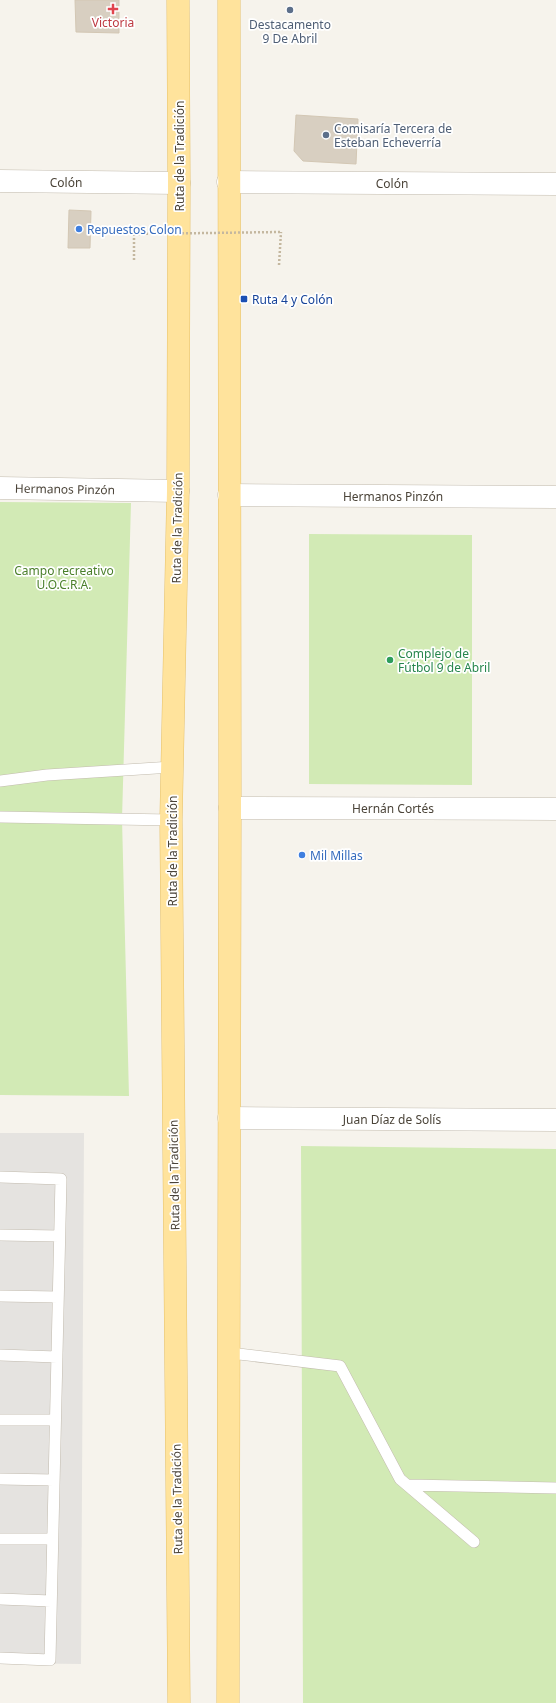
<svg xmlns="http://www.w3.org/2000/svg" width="556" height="1703" font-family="'Noto Sans',sans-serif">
<rect width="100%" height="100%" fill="#f6f3ec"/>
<!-- green -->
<path fill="#d2eab5" d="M0 502 131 503 122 819 129 1096 0 1095Z
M309 534 472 535V785L309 784Z
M301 1146 556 1149V1703H303Z"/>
<!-- parking -->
<path fill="#e5e3e0" d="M0 1133H84L81 1664 0 1663Z"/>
<!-- building -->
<path fill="#d8cfc1" stroke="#d3c7b4" d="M75 0H119V33L76 32Z
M296 115 358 119 356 164 303 161 294 151Z
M69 210 91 211 90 248H68Z"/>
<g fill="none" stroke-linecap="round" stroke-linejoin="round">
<defs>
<path id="service" d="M0 781 47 775 172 767
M0 817 171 820
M0 1177 61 1179 50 1660 0 1658
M0 1235 59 1236
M0 1296 58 1297
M230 1353 340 1366 400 1479 474 1542
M0 1355 57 1357
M0 1420H55
M0 1479 54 1480
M408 1485 556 1488
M0 1539H52
M0 1599 51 1601"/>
<path id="minor" d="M0 181 179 183
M228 182 556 184
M0 488 178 491
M229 495 556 497
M230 808 556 809
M229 1118 556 1120"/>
<path id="primary" d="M178 0 179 183 178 491 171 820 179 1703
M228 1703 230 808 229 0"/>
</defs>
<!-- service casing -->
<use href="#service" stroke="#c2bbae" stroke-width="12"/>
<!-- minor casing -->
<use href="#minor" stroke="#c2bbae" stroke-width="23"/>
<!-- primary casing -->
<use href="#primary" stroke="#e6c16a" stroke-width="23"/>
<!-- path -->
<path stroke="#c4b79f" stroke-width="2.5" stroke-dasharray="2 2" stroke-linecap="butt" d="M134 234V262
M279 265 281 232"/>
<!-- service -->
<use href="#service" stroke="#fff" stroke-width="11"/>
<!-- minor -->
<use href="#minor" stroke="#fff" stroke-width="22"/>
<!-- primary -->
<use href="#primary" stroke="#ffe39c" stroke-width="22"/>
<!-- path-bridge -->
<path stroke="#c4b79f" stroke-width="2.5" stroke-dasharray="2 2" stroke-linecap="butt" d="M134 234 281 232"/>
</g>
<!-- markers -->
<path fill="#e0444e" stroke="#fff" stroke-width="1.5" d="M111 3h4v4h4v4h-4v4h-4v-4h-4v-4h4z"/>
<g fill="#5c6f8a" stroke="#fff" stroke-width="1.5">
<circle cx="290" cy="10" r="4"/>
<circle cx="326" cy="135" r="4"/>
</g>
<g fill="#3f7fe0" stroke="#fff" stroke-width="1.5">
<circle cx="79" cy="229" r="4"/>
<circle cx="302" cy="855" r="4"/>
</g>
<rect fill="#1a4fb4" stroke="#fff" stroke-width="1.5" x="240" y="295" width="8" height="8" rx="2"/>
<circle fill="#2e9e5b" stroke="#fff" stroke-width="1.5" cx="390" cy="660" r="4"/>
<g text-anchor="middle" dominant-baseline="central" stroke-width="3.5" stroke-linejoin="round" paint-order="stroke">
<!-- health labels -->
<g font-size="12" fill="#be3a42" stroke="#fff">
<text x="113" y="22">Victoria</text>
</g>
<!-- service labels -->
<g font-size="12" fill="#4e5e75" stroke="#fff">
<text x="290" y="24">Destacamento<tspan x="290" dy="14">9 De Abril</tspan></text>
<text x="334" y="128" text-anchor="start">Comisaría Tercera de<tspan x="334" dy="14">Esteban Echeverría</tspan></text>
</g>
<!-- street labels -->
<g font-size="12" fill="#4b4439" stroke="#fff">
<text transform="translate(179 156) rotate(-90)">Ruta de la Tradición</text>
<text x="66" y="182">Colón</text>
<text x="392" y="183">Colón</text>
<text transform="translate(65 489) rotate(1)">Hermanos Pinzón</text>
<text x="393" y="496">Hermanos Pinzón</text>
<text transform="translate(177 528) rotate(-89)">Ruta de la Tradición</text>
<text x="393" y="808">Hernán Cortés</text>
<text transform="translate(172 851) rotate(-90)">Ruta de la Tradición</text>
<text x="392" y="1119">Juan Díaz de Solís</text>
<text transform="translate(174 1175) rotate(-91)">Ruta de la Tradición</text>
<text transform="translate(177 1499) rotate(-91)">Ruta de la Tradición</text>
</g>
<!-- shop labels -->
<g font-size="12" fill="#366cbe" stroke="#fff" text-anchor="start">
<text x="87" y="229">Repuestos Colon</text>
<text x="310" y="855">Mil Millas</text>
</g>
<!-- transit labels -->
<g font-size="12" fill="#164399" stroke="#fff" text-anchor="start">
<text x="252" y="299">Ruta 4 y Colón</text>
</g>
<!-- park labels -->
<g font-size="12" fill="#4a7f2a" stroke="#fff">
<text x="64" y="570">Campo recreativo<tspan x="64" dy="14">U.O.C.R.A.</tspan></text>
</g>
<!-- leisure labels -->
<g font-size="12" fill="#27864d" stroke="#fff" text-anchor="start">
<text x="398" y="653">Complejo de<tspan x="398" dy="14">Fútbol 9 de Abril</tspan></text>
</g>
</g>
</svg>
